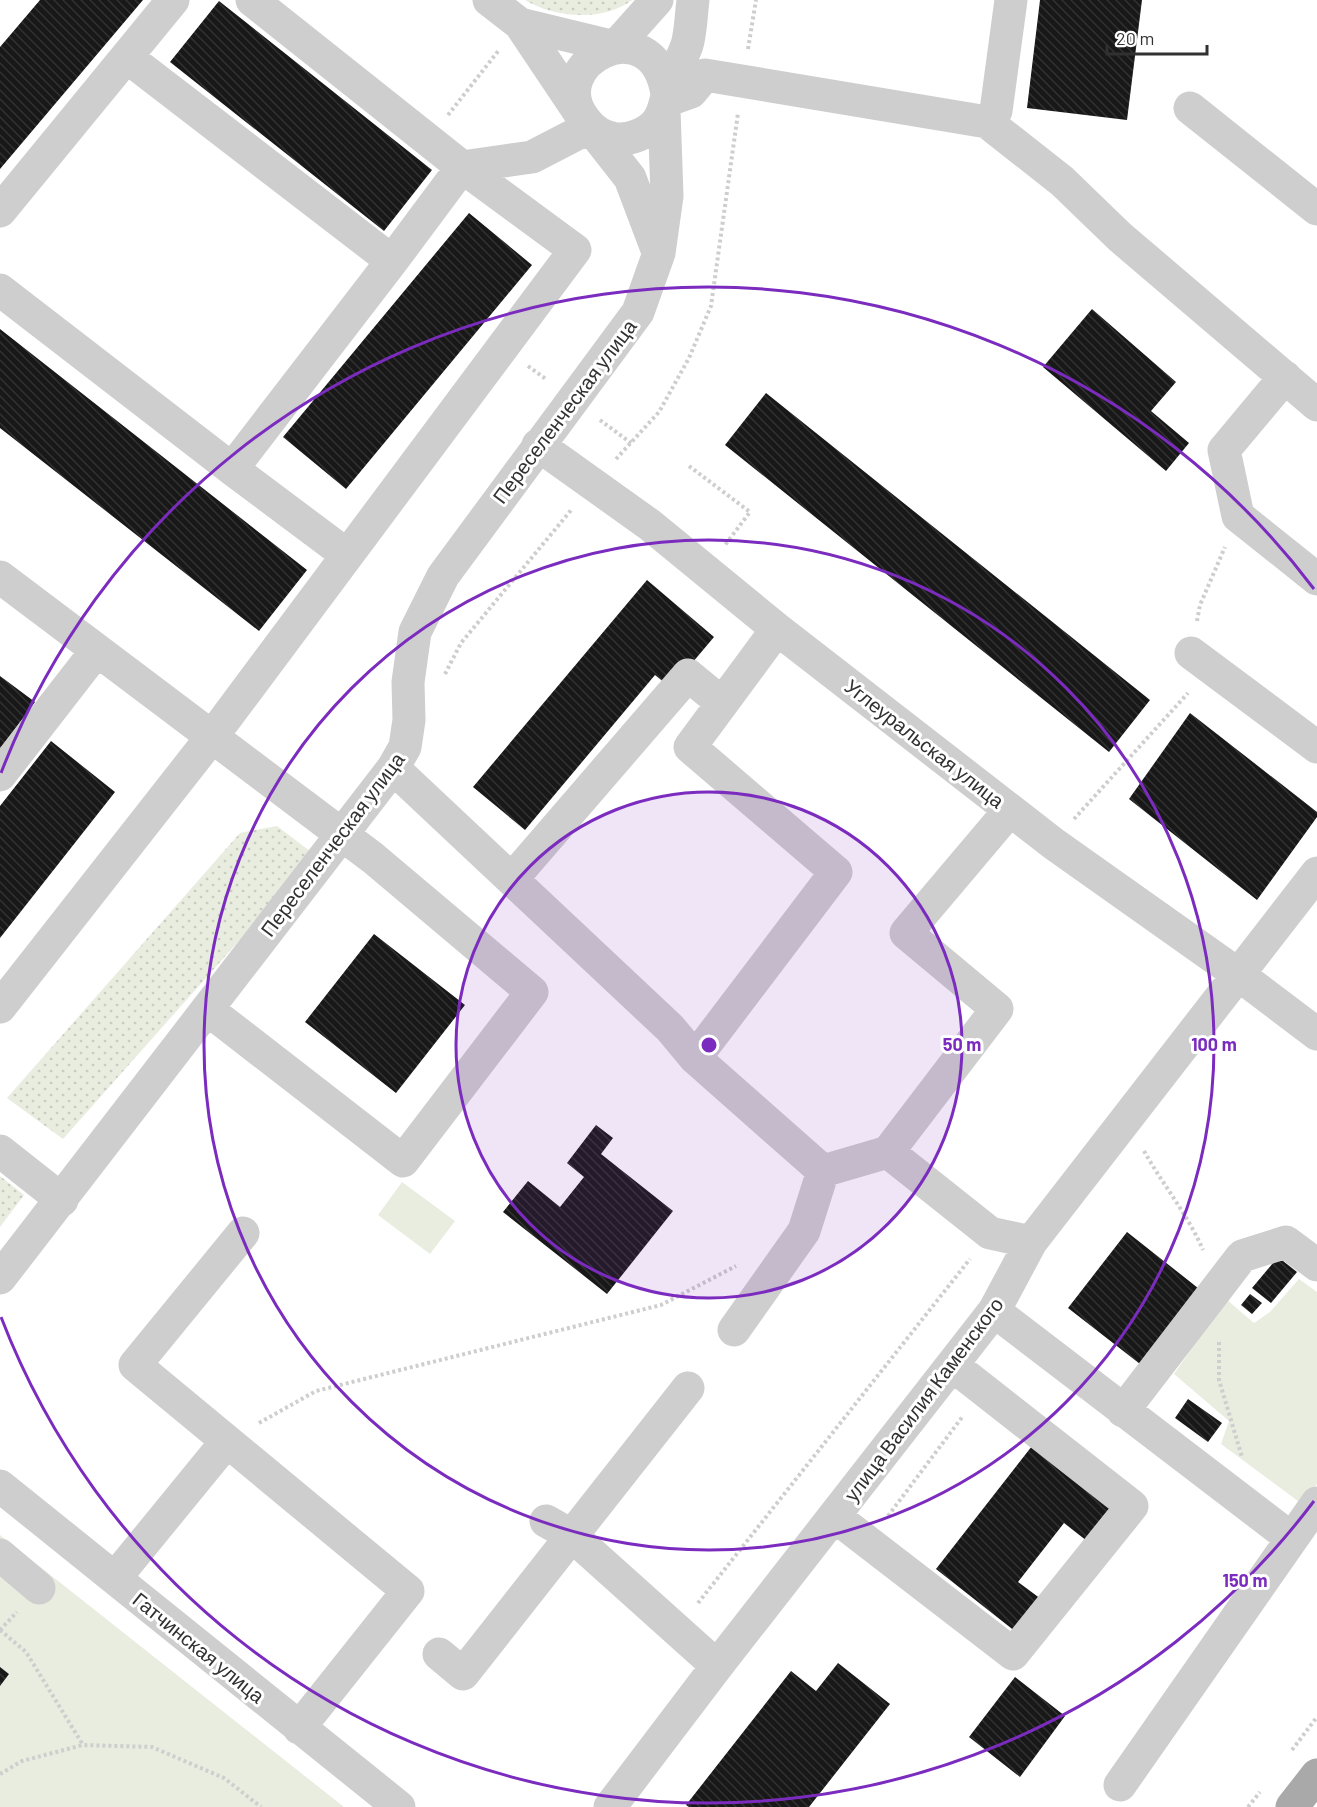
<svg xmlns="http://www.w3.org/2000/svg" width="1317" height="1807" font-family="Barlow,sans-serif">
<defs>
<pattern id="grass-dots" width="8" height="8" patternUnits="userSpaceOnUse" patternTransform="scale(1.5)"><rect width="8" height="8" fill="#e8eddf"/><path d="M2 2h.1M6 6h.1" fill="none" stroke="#c7ccc0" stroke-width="1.8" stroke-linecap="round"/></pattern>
<pattern id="building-back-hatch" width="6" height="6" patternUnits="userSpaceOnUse" patternTransform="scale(1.5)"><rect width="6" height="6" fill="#181818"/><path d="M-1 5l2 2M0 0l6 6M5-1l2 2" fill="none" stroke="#313131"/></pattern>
</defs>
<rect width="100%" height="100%" fill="#fff"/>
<!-- grass -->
<path fill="url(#grass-dots)" d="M525 0H632C604 22 554 18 525 0Z
M277 826 315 855 63 1139 7 1098 240 833Z
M0 1176 24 1195 0 1227Z"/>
<!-- park -->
<path fill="#e8eddf" d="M402 1182 455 1221 430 1254 378 1215Z
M1299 1279 1317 1292V1484L1302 1504 1221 1444 1229 1421 1174 1374 1226 1299 1254 1323 1270 1312Z
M0 1535 344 1807H0Z"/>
<!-- building -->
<path fill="url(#building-back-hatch)" d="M40 0H143L0 169V47Z
M1040 0H1142L1127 120 1027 108Z
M219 1 432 170 384 231 170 62Z
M469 213 532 265 346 489 283 437Z
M1092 309 1176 382 1151 411 1189 443 1166 471 1043 367Z
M0 329 307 570 259 631 0 428Z
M766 393 1150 700 1109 752 725 445Z
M647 580 714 637 671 688 655 675 525 830 473 787Z
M0 676 35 702 0 749Z
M1190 713 1317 812V817L1257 900 1129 799Z
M51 741 115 792 0 938V806Z
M374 934 465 1005 396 1093 305 1022Z
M596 1125 613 1138 601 1154 673 1211 607 1294 503 1212 528 1181 560 1207 584 1177 567 1163Z
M1127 1232 1198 1288 1140 1364 1068 1308Z
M1278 1257 1297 1272 1271 1303 1252 1288Z
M1250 1294 1262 1303 1252 1314 1241 1305Z
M1188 1399 1222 1423 1208 1442 1175 1418Z
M1032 1446 1112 1509 1087 1541 1064 1523 1018 1582 1041 1599 1016 1632 936 1569Z
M838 1663 890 1704 809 1807H689L686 1805 791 1671 816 1691Z
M0 1667 9 1674 0 1686Z
M1015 1677 1065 1716 1020 1777 969 1737Z"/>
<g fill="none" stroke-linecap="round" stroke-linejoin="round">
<!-- path -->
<path stroke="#cecece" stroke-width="4" stroke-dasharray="3 3" stroke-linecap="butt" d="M748 49 756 0
M448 115 499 50
M528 366 546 379
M600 420 631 443
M616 459 659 412 689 358 711 306 738 113
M689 466 750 512 725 545
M1197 621 1200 605 1225 547
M445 674 461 643 572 509
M1074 819 1188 693
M1144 1151C1163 1185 1188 1215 1203 1250
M1219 1342V1380L1242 1457
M259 1423 316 1391 661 1305 736 1266
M888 1516 963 1416
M698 1603 970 1259
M0 1630 26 1652 83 1745
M0 1630 17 1612
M1292 1750 1317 1717
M0 1774 22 1761 83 1745 152 1747 224 1778 261 1807
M1248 1807 1260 1792"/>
<!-- minor -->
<path stroke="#cecece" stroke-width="33" d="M489 0 520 24 579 112
M520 24 615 47 657 0
M667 94C653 3 540 64 585 120 592 130 603 137 616 139 630 140 647 134 657 122 664 113 665 103 668 92 673 76 681 61 687 45 691 31 691 15 693 0
M666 101 691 92 705 75 987 122 1062 181 1120 237 1317 405
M1190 108 1317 209
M996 111 1011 0
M0 211 173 0
M392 261 462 167 532 157 590 127 630 178 658 252
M0 290 232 469 392 261 128 58
M1285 377 1224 450 1238 516 1317 579
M538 445 650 525 777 629 1054 844 1239 975 1317 1034
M232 469 347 555
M0 577 373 858 532 992 403 1161 207 1009
M1191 653 1317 747
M393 768 670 1028 695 1058 823 1171 888 1152 990 1233 1031 1242
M0 775 97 650
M512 879 688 675 722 703
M0 1007 211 738 575 250 462 167 252 0
M695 1058 836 872 690 747 777 629
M0 1151 62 1200
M888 1152 997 1009 906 933 1010 810
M243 1233 135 1365 408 1591 299 1728
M0 1278 393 768 405 747 409 720 408 682 415 632 443 576 638 312 659 253 667 196 664 109
M994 1311 1291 1538
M734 1330 804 1231 823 1171
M1123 1411 1242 1256 1286 1242 1317 1265
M0 1486 399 1807
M834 1516 1013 1654 1132 1506 952 1365
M546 1521 571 1535 717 1666
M0 1555 39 1588
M112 1576 124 1567 227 1441
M439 1654 463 1674 688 1388
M1120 1785 1317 1503
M610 1807 717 1666 994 1311 1031 1242 1317 873"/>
<!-- major -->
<path stroke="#a9a9a9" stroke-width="33" d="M1292 1807 1317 1775"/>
</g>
<!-- distance rings -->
<circle cx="709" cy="1045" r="253" fill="#7b2cbf" fill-opacity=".12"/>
<g fill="none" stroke="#7b2cbf" stroke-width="3">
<circle cx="709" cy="1045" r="253"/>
<circle cx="709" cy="1045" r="505"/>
<path d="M1314 1501A758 758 0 0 1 1 1317M1 773A758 758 0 0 1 1314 589"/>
</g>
<g text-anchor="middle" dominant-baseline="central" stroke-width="6" stroke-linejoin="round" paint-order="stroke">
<!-- street labels -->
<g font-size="20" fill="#313131" stroke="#fff">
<text transform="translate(564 411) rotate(-53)">Переселенческая улица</text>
<text transform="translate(925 743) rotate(38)">Углеуральская улица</text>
<text transform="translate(332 844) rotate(-53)">Переселенческая улица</text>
<text transform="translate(923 1399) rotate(-53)">улица Василия Каменского</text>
<text transform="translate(199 1647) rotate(39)">Гатчинская улица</text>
</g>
</g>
<circle cx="709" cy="1045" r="9" fill="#7b2cbf" stroke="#fff" stroke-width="3"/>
<g font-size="18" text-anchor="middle" font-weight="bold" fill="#7b2cbf" stroke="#fff" stroke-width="6" stroke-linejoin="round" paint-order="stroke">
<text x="962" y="1051">50 m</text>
<text x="1214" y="1051">100 m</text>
<text x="1245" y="1587">150 m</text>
</g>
<!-- scale -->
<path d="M1107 45v9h100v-9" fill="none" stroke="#313131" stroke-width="3"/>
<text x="1116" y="45" font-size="18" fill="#313131" stroke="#ffffff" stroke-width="4.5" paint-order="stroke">20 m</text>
</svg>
